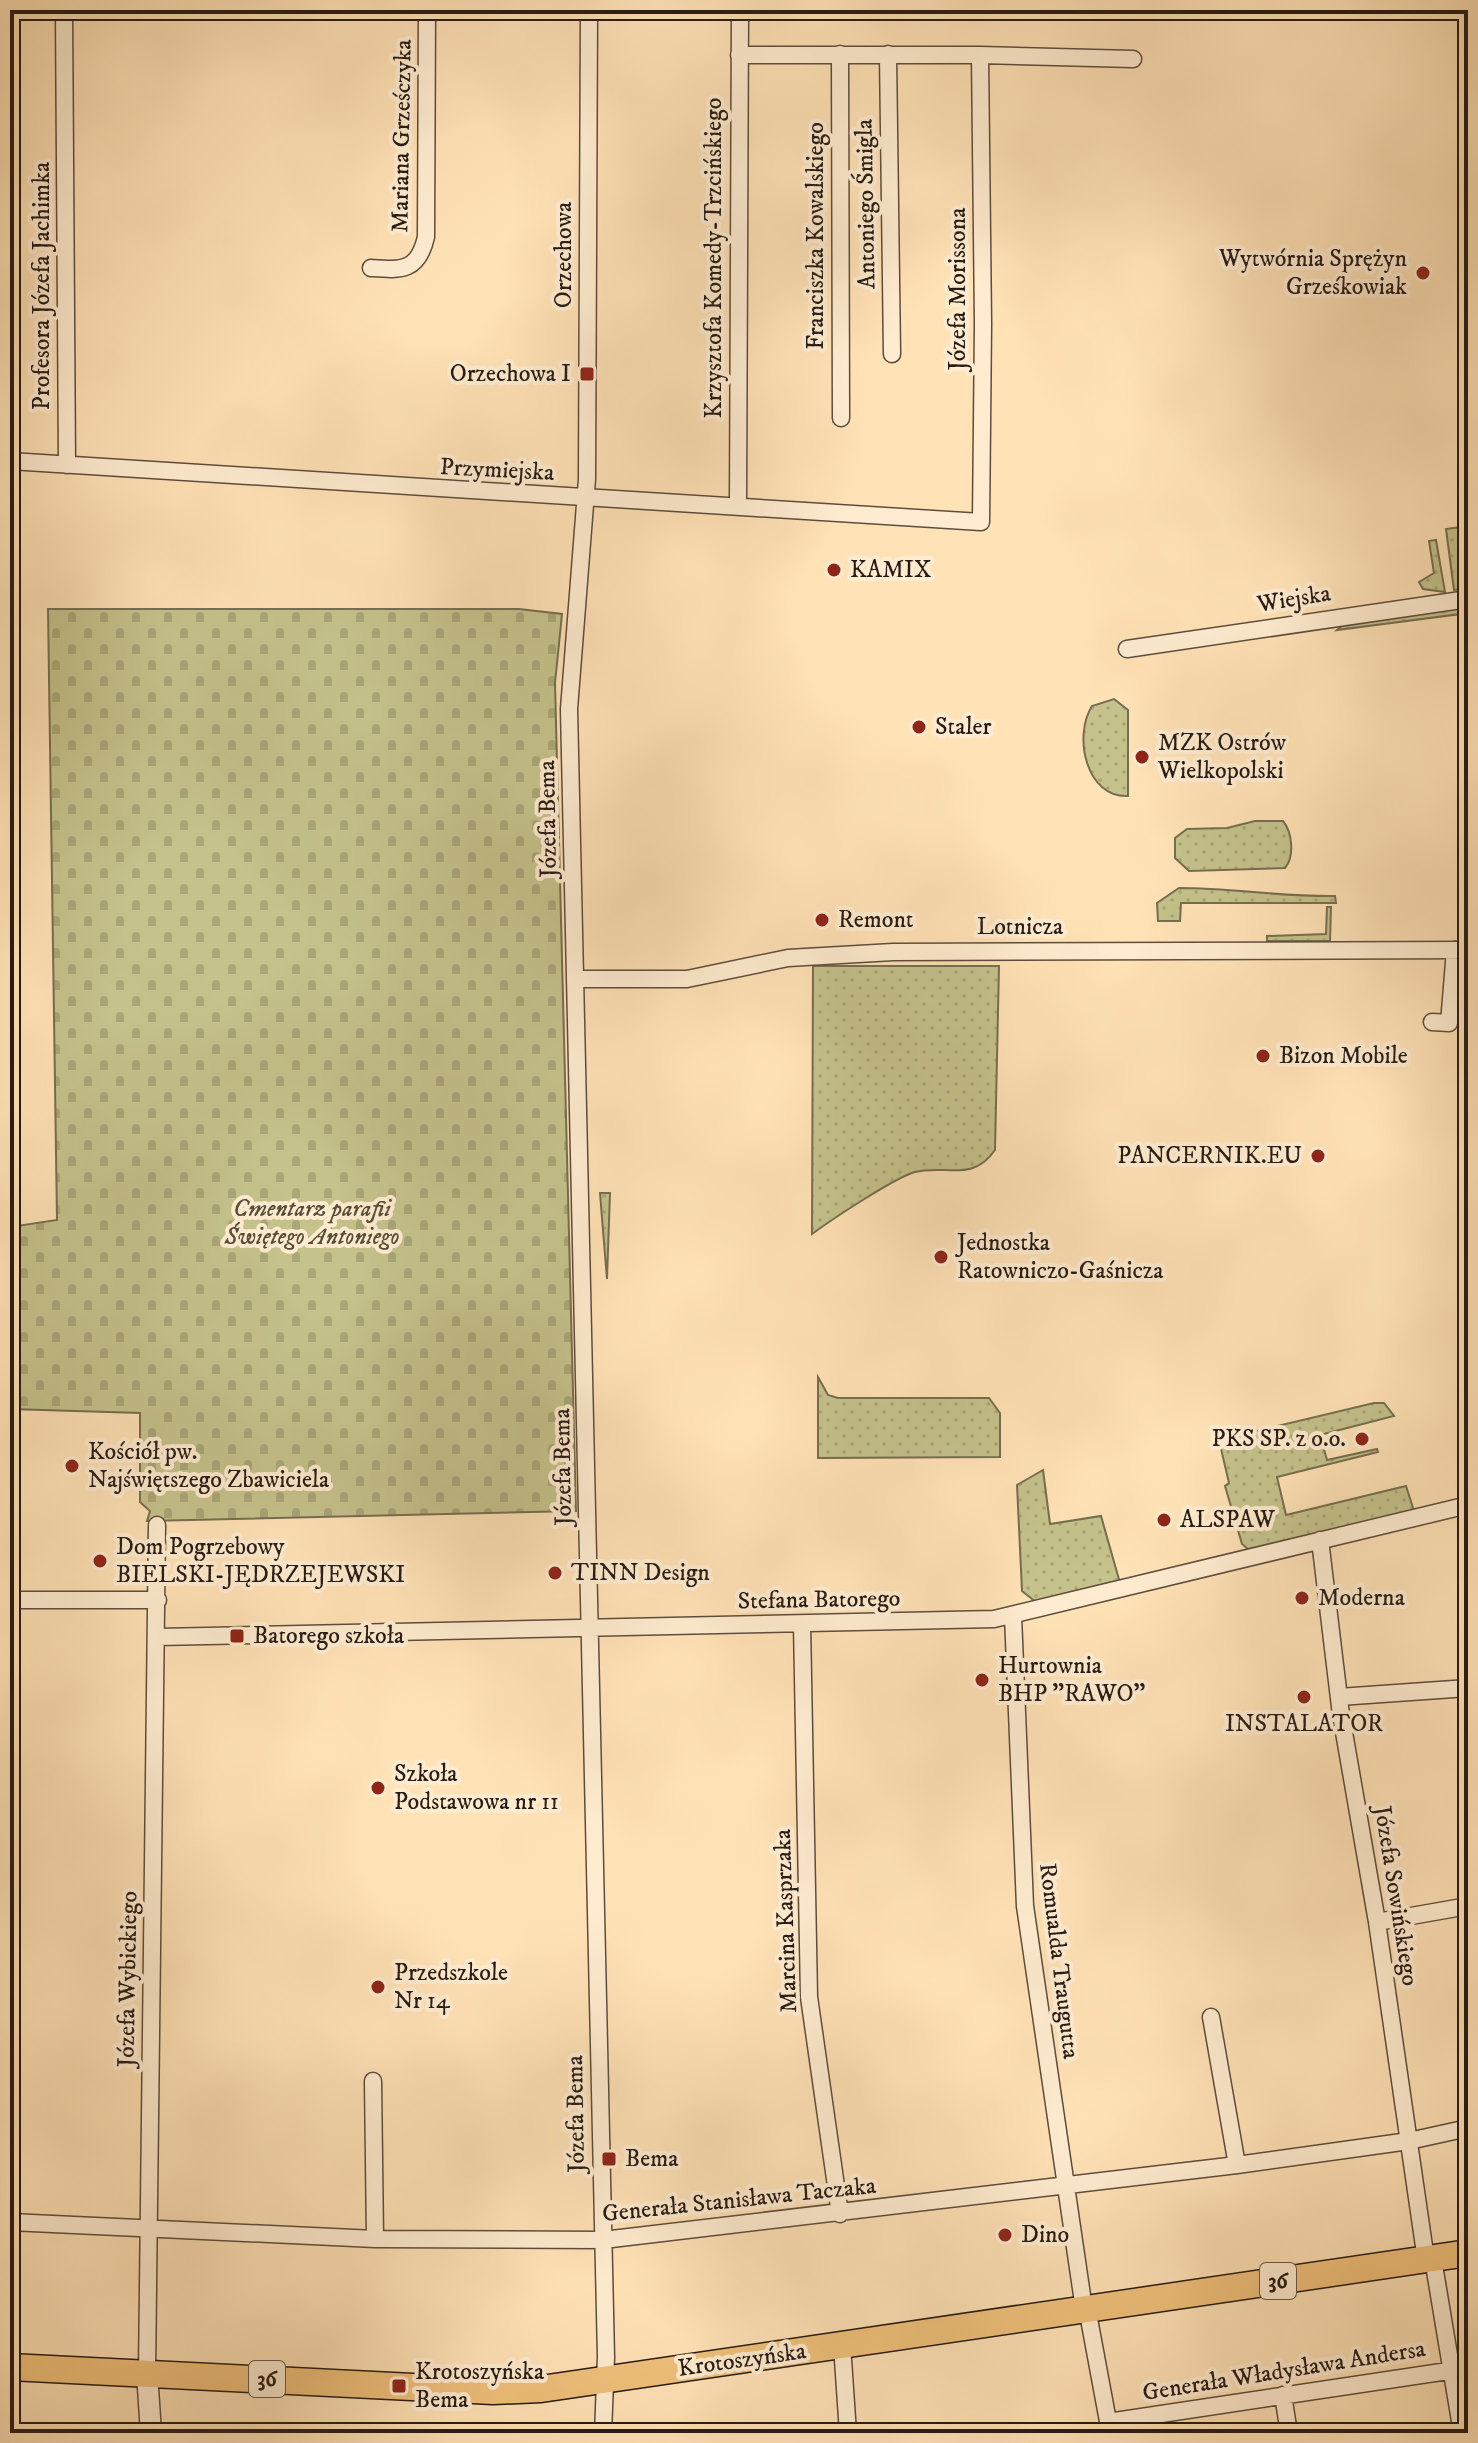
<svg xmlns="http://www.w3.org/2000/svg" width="1478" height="2443" font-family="'IM FELL DW Pica',serif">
<defs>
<pattern id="grass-dots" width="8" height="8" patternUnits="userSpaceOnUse" patternTransform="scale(2)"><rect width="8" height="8" fill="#c5c28b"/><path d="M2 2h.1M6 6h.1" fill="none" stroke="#a9a677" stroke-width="1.8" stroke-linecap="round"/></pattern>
<pattern id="cemetery-stones" width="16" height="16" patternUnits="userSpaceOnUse" patternTransform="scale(2)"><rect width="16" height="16" fill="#c5c28b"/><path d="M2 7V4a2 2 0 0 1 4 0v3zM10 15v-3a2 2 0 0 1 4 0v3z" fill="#a9a677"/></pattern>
</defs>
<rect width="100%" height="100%" fill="#ffe2b6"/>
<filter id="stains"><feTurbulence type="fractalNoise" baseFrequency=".0025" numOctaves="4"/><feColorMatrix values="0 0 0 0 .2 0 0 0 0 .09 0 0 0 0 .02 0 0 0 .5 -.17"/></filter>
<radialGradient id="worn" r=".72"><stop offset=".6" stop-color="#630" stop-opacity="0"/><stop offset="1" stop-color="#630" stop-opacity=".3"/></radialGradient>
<!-- grass -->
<path fill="url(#grass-dots)" stroke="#766e50" stroke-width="2" d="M1468 526V588L1454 590 1446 529Z
M1436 540 1445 592 1423 589 1419 582 1434 573 1429 541Z
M1468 606V613L1337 630 1345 623Z
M1114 699 1128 710V796C1086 798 1073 736 1092 706Z
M1255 821H1283C1292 832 1295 856 1285 868L1189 871 1175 858V838L1187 829 1227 828Z
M1179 888C1232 888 1282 897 1335 896L1336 903H1181L1180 921H1158L1157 903Z
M1327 907H1331L1330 941H1267V936L1326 934Z
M813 966H999L995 1150C972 1183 946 1164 915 1172 894 1178 831 1220 812 1234Z
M600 1193H610L607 1279Z
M818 1377 828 1395 838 1398H989L1000 1413V1457L818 1458Z
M1374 1403H1384L1394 1416 1320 1435 1327 1460 1377 1449 1378 1452 1277 1477 1286 1515 1406 1486 1414 1511 1249 1550 1242 1544 1225 1486 1229 1483 1219 1440Z
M1043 1470 1050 1524 1101 1516 1120 1583 1037 1603 1022 1591 1017 1485Z"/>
<!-- cemetery -->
<path fill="url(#cemetery-stones)" stroke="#766e50" stroke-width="2" d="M48 609H519L562 614 555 683 576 1511 147 1521 150 1511 140 1502V1413L10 1409V1227L57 1220Z"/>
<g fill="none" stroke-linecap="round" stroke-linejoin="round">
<defs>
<path id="minor" d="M64 10 67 465
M589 10 587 479 569 709 606 2357 603 2433
M840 54 841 418
M888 54 892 354
M739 55H980L1133 59
M371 268C401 270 418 272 426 237L427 10
M10 461 981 522 983 324 980 55
M738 506 740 10
M1127 649 1468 599
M575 979H687L788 958 893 952 1468 950
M1432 1022 1449 1023 1455 950
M1320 1540 1341 1715 1377 1922 1426 2260
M10 1600H158
M1013 1616 1025 1906 1084 2309
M802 1624 809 1997 840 2214
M158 1637 994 1619 1468 1505
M1339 1697 1468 1688
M1377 1922 1468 1906
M1211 2017 1237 2165
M373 2081 375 2239
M10 2222 375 2239 603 2240 1237 2165 1409 2141 1468 2128
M1433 2259 1462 2433
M1087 2308 1110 2432
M842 2345 848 2433
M147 2373 157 1525
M1283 2395 1289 2433
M1108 2422 1468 2368"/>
<path id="tertiary" d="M147 2373 151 2433"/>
<path id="primary" d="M10 2367 493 2391 541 2389 1468 2253"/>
</defs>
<!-- minor casing -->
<use href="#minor" stroke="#5d4d3c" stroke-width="19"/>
<!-- tertiary casing -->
<use href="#tertiary" stroke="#5d4d3c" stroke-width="23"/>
<!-- primary casing -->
<use href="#primary" stroke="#271b14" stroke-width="29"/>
<!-- minor -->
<use href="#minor" stroke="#ffecd0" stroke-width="16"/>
<!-- tertiary -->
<use href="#tertiary" stroke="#ffecd0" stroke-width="20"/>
<!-- primary -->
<use href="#primary" stroke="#f0c17b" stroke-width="26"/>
</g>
<!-- markers -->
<g fill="#8f2418" stroke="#ffecd0" stroke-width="3">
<circle cx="1423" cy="273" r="8"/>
<rect x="579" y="366" width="16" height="16" rx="4"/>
<circle cx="834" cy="570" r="8"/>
<circle cx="919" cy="727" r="8"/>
<circle cx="1142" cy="757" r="8"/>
<circle cx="822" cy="920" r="8"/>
<circle cx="1263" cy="1056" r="8"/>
<circle cx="1318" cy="1156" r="8"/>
<circle cx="941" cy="1257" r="8"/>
<circle cx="1362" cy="1439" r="8"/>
<circle cx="72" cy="1466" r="8"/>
<circle cx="1164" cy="1520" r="8"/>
<circle cx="100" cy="1561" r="8"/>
<circle cx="555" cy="1573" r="8"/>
<circle cx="1302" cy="1598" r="8"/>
<rect x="229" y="1628" width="16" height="16" rx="4"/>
<circle cx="982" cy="1680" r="8"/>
<circle cx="1304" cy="1697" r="8"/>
<circle cx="378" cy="1788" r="8"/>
<circle cx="378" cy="1987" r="8"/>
<rect x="601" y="2151" width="16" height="16" rx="4"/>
<circle cx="1005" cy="2235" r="8"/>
<rect x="391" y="2378" width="16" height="16" rx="4"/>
</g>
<g text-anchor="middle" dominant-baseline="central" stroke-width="8" stroke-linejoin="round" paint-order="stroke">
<!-- shield labels -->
<g fill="#ffecd0" stroke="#685a4c" stroke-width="2">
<rect x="1260" y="2263" width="36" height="36" rx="6"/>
<rect x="249" y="2361" width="36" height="36" rx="6"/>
</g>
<g font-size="22" font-weight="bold" fill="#271b14">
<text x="1278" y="2281">36</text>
<text x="267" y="2379">36</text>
</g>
<!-- street labels -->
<g font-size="24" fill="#271b14" stroke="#ffecd0">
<text transform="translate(402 136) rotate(-89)">Mariana Grześczyka</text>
<text transform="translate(866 204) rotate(-91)">Antoniego Śmigla</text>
<text transform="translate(816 236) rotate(-90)">Franciszka Kowalskiego</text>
<text transform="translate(564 255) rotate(-90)">Orzechowa</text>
<text transform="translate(714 258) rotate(-90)">Krzysztofa Komedy-Trzcińskiego</text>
<text transform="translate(42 286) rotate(-90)">Profesora Józefa Jachimka</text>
<text transform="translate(958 289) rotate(-90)">Józefa Morissona</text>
<text transform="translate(497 470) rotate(3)">Przymiejska</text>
<text transform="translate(1294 599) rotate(-9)">Wiejska</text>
<text transform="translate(548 819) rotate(-91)">Józefa Bema</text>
<text x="1020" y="927">Lotnicza</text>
<text transform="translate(563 1467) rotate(-91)">Józefa Bema</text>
<text transform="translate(819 1600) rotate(-1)">Stefana Batorego</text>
<text transform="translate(1396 1896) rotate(81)">Józefa Sowińskiego</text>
<text transform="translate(786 1921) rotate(-92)">Marcina Kasprzaka</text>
<text transform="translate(1059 1961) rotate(83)">Romualda Traugutta</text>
<text transform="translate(128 1979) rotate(-89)">Józefa Wybickiego</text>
<text transform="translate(576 2114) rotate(-91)">Józefa Bema</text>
<text transform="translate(739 2200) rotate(-6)">Generała Stanisława Taczaka</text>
<text transform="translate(742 2360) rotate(-8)">Krotoszyńska</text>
<text transform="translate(1284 2371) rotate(-9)">Generała Władysława Andersa</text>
</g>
<!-- poi labels -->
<g font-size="24" fill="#271b14" stroke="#ffecd0" text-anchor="start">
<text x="1407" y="259" text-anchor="end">Wytwórnia Sprężyn<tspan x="1407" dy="28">Grześkowiak</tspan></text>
<text x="571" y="374" text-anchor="end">Orzechowa I</text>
<text x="850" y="570">KAMIX</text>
<text x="935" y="727">Staler</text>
<text x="1158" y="743">MZK Ostrów<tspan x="1158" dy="28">Wielkopolski</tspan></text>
<text x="838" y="920">Remont</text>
<text x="1279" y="1056">Bizon Mobile</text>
<text x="1302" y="1156" text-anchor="end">PANCERNIK.EU</text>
<text x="957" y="1243">Jednostka<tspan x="957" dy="28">Ratowniczo-Gaśnicza</tspan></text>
<text x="1346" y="1439" text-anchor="end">PKS SP. z o.o.</text>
<text x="88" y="1452">Kościół pw.<tspan x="88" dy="28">Najświętszego Zbawiciela</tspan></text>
<text x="1180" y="1520">ALSPAW</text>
<text x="116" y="1547">Dom Pogrzebowy<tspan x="116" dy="28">BIELSKI-JĘDRZEJEWSKI</tspan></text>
<text x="571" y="1573">TINN Design</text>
<text x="1318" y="1598">Moderna</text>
<text x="253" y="1636">Batorego szkoła</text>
<text x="998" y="1666">Hurtownia<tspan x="998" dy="28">BHP "RAWO"</tspan></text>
<text x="1304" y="1724" text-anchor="middle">INSTALATOR</text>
<text x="394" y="1774">Szkoła<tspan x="394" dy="28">Podstawowa nr 11</tspan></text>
<text x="394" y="1973">Przedszkole<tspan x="394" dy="28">Nr 14</tspan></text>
<text x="625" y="2159">Bema</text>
<text x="1021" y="2235">Dino</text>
<text x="415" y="2372">Krotoszyńska<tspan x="415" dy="28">Bema</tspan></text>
</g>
<!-- park labels -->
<g font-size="24" font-style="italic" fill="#564d38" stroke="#ffecd0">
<text x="312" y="1209">Cmentarz parafii<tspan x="312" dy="28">Świętego Antoniego</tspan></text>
</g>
</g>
<!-- margin -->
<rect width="1478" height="2443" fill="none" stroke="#ffe2b6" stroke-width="40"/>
<rect x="12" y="12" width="1454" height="2419" fill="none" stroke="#271b14" stroke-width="4"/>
<rect x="20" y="20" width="1438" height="2403" fill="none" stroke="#271b14" stroke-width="2"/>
<rect width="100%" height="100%" filter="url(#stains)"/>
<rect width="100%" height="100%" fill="url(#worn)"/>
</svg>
